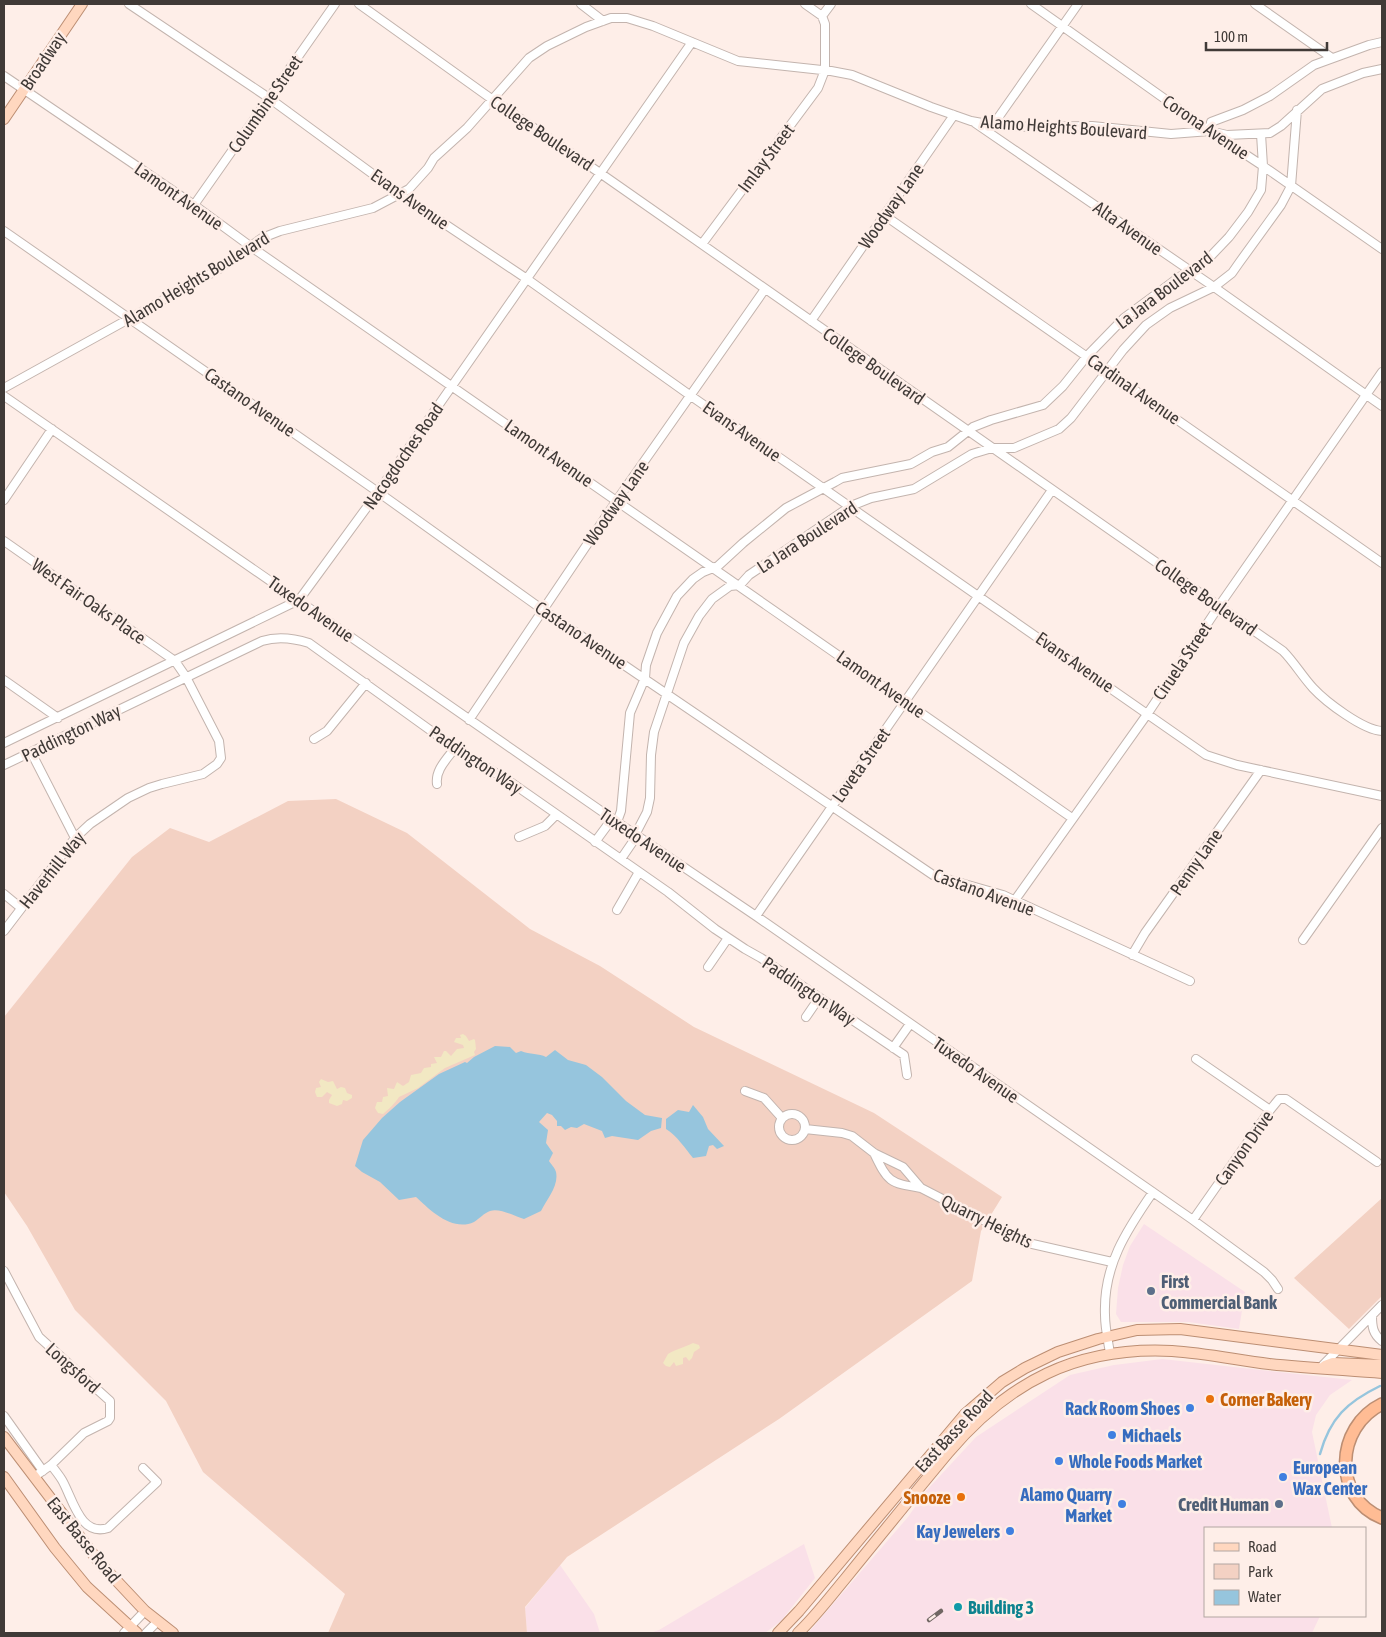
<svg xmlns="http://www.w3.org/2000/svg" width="1386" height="1637" font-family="'Asap Condensed',sans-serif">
<rect width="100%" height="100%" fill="#feeee8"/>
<!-- commercial -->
<path fill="#fae0e8" d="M1144 1224 1245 1292 1239 1329 1188 1322H1121L1116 1314 1118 1288 1123 1265 1130 1246Z
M1162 1359 1352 1380 1330 1395 1316 1415 1312 1432 1332 1528H1205V1616H1320L1312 1633H808L908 1517 926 1491 976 1437 1070 1375 1114 1365Z
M804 1544 815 1578 781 1621 765 1633H650L659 1630Z
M560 1565 594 1614 600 1633H527L525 1608Z"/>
<!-- green -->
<path fill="#f3d1c3" d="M336 799 407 833 530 929 600 966 694 1027 874 1113 1002 1197 981 1231 972 1281 779 1419 567 1557 525 1607 527 1633H328L345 1594 203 1472 166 1401 75 1310 27 1226 4 1192V1017L132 857 170 828 209 842 288 801Z
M1382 1198V1296L1349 1329 1294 1278Z"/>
<!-- sand -->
<path fill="#f2e8c3" d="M463 1034 466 1036 469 1041 474 1039 475 1040 476 1049 474 1052 475 1055 445 1068 418 1088 399 1097C396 1102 388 1110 383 1114L378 1113 375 1108 377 1102H382L383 1097 388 1096 387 1088 394 1089 397 1082 403 1086 409 1082 411 1075 421 1073 424 1068 431 1067V1064L437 1063 434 1057H441L444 1051H446L451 1056 457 1049 464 1048 463 1045 454 1042 456 1038H461L460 1035Z
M321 1079 328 1082 333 1081 337 1089 341 1087 345 1088 347 1093 352 1095V1098L347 1101 343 1100 342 1104 337 1106 329 1103V1100L332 1095 327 1092 322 1097H317L315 1092 316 1088 321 1087 319 1082Z
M693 1343 699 1345 700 1348 694 1352 692 1358 689 1361 686 1357 683 1358V1364L676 1366 674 1362 670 1367 666 1366 663 1363 668 1354C676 1349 685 1347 693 1343Z"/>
<!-- water -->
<path fill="#96c5dd" d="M495 1046 510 1047 516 1053 521 1051C530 1055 539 1053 546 1057L555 1050 568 1060 586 1065 602 1077 626 1101 645 1115 662 1118 661 1128 651 1131 638 1140 612 1136 605 1138 602 1131 584 1124 577 1128 571 1127 565 1130 561 1126H557V1121L552 1115 547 1113 539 1122 548 1130 546 1143 553 1153 549 1161C551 1164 555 1168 556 1172 559 1186 547 1199 541 1211L524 1219C514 1216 500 1208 490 1211 484 1213 479 1219 474 1222 452 1232 430 1210 416 1197L399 1200 380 1182 362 1172 355 1166 363 1140 382 1118 400 1102 439 1074 465 1062 467 1063 474 1057Z
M693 1105 703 1117 708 1129 724 1146 717 1149 713 1145 709 1146 706 1156 693 1158C685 1148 677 1136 666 1129V1119L678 1110 689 1112Z"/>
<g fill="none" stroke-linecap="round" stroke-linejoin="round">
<!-- stream -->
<path stroke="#96c5dd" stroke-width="2.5" d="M1320 1454C1330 1418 1347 1402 1380 1386"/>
<defs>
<path id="minor" d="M129 4 269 98 400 194 527 279 691 396 1206 755 1237 765 1382 796
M359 4 493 100 600 173 1283 651C1294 662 1302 676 1313 688 1326 702 1363 730 1382 731
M581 4 603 21
M1031 4 1210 131 1263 166 1382 249
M1255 4 1332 58
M822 16 831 4
M4 76 194 205 250 246 1072 818
M975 123 1214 287 1382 406
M993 125 1078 4
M1210 131 1211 122 1243 110 1270 96 1314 65 1369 45 1382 42
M194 205 335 4
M884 215 1382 563
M4 231 378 492 543 610 933 875 1003 895 1190 981
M702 244 818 88 825 70V24L822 16 805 4
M811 321 954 115
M4 388 219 269 262 238 280 231 373 208 409 189 428 168 434 158 467 128 529 58 547 46 586 27 611 18H627L653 26 738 61 831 71 852 75 931 107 971 121 993 125 1032 127 1092 126 1171 134 1210 131 1227 135 1270 133 1281 126 1322 89 1363 73 1382 69
M4 396 617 822 756 916 1193 1220 1264 1272 1272 1280 1278 1289
M4 500 52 429
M4 541 175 661 186 677 219 741 221 758 217 764 203 774 162 784 149 788 128 798 90 824 75 838 4 931
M4 680 58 718
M469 720 617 500 765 289
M314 739 327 731 366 683
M4 743 299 600 378 492 692 42
M31 752 75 838
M4 765 262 641C278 636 293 638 309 643L455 748 512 783 668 892 715 929 745 949 761 958 904 1055 907 1075
M437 784C435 770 447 759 455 748
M617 822 621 811 630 713 645 678 646 665 657 633 677 596 693 579 703 572 718 566 743 543 786 508 835 482 842 478 911 464 932 452 948 447 973 427 991 420 1043 405 1063 386 1087 356 1124 318 1178 278 1208 259 1229 237 1248 212 1261 190 1263 166 1261 134
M519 837 545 826 556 815
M595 842 612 819
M621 859 634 840 635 835 647 812 650 798 651 755 654 732 684 643 699 616 712 599 730 586 740 585 749 575 851 506 871 498 914 489 972 454 992 448H1014L1059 429 1071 418 1123 350 1146 325 1170 308 1214 287 1232 273 1239 263 1281 205 1291 186 1297 110
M4 894 21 908
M1015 900 1148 713 1219 606 1382 372
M617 910 639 872
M756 916 1052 490
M1303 940 1382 828
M1132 955 1145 933 1261 770
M708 967 728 938
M806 1017 819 998
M893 1048 910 1024
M1196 1059 1270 1110
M745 1091 764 1098 782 1118
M779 1127a13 13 0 1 1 26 0a13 13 0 1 1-26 0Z
M805 1129 842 1133 852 1136 874 1153 903 1167 921 1188C889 1183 888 1182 874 1153
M921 1188 1028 1243 1112 1262
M1193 1220 1270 1110 1279 1099H1286L1377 1162
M4 1271 39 1337 110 1401V1418L108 1421 84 1433 51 1465 34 1477
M1372 1316C1372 1327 1373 1334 1382 1341
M1110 1353C1108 1341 1105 1328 1105 1315 1103 1266 1126 1231 1153 1192
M1322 1366 1382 1305
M4 1416 43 1471
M51 1465C55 1470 59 1475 62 1480 73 1499 80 1537 108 1528L157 1482 143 1468
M124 1633 145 1611
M146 1633 157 1622"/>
<path id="major" d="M4 119 82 4
M1325 1366 1333 1363 1382 1365
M4 1437 99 1562 145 1611 173 1633
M4 1477 55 1548 87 1587 137 1633
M778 1633 799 1611 965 1414 1002 1382 1025 1368 1058 1352 1098 1339 1137 1330 1180 1329 1382 1355
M798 1633C815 1617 830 1597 845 1579 879 1537 913 1495 948 1453 1008 1382 1077 1346 1172 1351 1204 1353 1237 1360 1269 1364 1307 1368 1345 1370 1382 1373"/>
<path id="highway" d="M1382 1404C1335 1427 1332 1498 1382 1518"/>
</defs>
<!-- minor casing -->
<use href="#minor" stroke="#c3b4ae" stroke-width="10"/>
<!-- major casing -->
<use href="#major" stroke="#bc8e73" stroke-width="12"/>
<!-- highway casing -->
<use href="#highway" stroke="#bc8e73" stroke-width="14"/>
<!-- minor -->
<use href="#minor" stroke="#fff" stroke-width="8"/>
<!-- major -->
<use href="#major" stroke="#ffd7bf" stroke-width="10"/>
<!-- highway -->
<use href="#highway" stroke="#ffbc94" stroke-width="11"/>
<defs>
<path id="rail" d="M929 1620 941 1611"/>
</defs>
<!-- rail casing -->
<use href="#rail" stroke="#706763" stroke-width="4.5"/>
<!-- rail -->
<use href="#rail" stroke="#feeee8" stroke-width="2.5" stroke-dasharray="8" stroke-linecap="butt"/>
</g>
<!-- markers -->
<g fill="#5c6f8a" stroke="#feeee8" stroke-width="2">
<circle cx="1151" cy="1291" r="5"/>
<circle cx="1279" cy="1504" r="5"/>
</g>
<g fill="#e8710a" stroke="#feeee8" stroke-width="2">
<circle cx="1210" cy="1399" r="5"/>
<circle cx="961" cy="1497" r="5"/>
</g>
<g fill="#3f7fe0" stroke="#feeee8" stroke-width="2">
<circle cx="1190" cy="1408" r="5"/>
<circle cx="1112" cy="1435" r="5"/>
<circle cx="1059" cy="1461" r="5"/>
<circle cx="1283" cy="1477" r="5"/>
<circle cx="1122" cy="1504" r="5"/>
<circle cx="1010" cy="1531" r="5"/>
</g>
<circle fill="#0f9aa8" stroke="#feeee8" stroke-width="2" cx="958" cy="1607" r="5"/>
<g text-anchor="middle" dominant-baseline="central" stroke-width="5" stroke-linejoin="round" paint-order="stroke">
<!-- street labels -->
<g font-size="18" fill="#403a37" stroke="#feeee8">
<text transform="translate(43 61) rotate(-56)">Broadway</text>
<text transform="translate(265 104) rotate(-55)">Columbine Street</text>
<text transform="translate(1064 127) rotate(4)">Alamo Heights Boulevard</text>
<text transform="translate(1206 127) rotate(34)">Corona Avenue</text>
<text transform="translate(542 133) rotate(34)">College Boulevard</text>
<text transform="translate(766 158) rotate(-53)">Imlay Street</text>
<text transform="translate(179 196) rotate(35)">Lamont Avenue</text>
<text transform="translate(410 199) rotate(35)">Evans Avenue</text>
<text transform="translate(891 206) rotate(-55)">Woodway Lane</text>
<text transform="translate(1128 228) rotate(35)">Alta Avenue</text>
<text transform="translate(196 279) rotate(-31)">Alamo Heights Boulevard</text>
<text transform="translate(1164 290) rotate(-37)">La Jara Boulevard</text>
<text transform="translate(874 366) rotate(35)">College Boulevard</text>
<text transform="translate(1134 389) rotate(35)">Cardinal Avenue</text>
<text transform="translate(250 402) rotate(35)">Castano Avenue</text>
<text transform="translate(742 431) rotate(35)">Evans Avenue</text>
<text transform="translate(549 453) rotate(35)">Lamont Avenue</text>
<text transform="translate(403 456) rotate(-55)">Nacogdoches Road</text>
<text transform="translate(616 503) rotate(-55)">Woodway Lane</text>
<text transform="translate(807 537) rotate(-33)">La Jara Boulevard</text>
<text transform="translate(1206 597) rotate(35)">College Boulevard</text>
<text transform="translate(89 601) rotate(35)">West Fair Oaks Place</text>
<text transform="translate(311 609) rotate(35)">Tuxedo Avenue</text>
<text transform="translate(581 635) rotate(34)">Castano Avenue</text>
<text transform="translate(1182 661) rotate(-56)">Ciruela Street</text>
<text transform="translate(1075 662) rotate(35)">Evans Avenue</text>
<text transform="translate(881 684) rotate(35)">Lamont Avenue</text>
<text transform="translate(71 733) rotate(-26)">Paddington Way</text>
<text transform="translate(476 760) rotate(34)">Paddington Way</text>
<text transform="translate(861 765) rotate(-55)">Loveta Street</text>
<text transform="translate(643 840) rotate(34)">Tuxedo Avenue</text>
<text transform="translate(1196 862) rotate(-55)">Penny Lane</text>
<text transform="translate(52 870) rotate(-51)">Haverhill Way</text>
<text transform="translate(984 892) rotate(20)">Castano Avenue</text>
<text transform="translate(809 991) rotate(34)">Paddington Way</text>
<text transform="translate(976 1070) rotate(35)">Tuxedo Avenue</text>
<text transform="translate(1244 1148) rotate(-55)">Canyon Drive</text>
<text transform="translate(987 1221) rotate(26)">Quarry Heights</text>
<text transform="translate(73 1368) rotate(42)">Longsford</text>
<text transform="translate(954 1431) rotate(-47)">East Basse Road</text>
<text transform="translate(84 1540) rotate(51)">East Basse Road</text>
</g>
<!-- service labels -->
<g font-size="18" font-weight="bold" fill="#4e5e75" stroke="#feeee8" text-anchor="start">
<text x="1161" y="1281">First<tspan x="1161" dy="21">Commercial Bank</tspan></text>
<text x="1269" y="1504" text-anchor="end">Credit Human</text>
</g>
<!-- food labels -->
<g font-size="18" font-weight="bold" fill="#c56008" stroke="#feeee8" text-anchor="start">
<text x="1220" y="1399">Corner Bakery</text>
<text x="951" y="1497" text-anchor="end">Snooze</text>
</g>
<!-- shop labels -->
<g font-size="18" font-weight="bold" fill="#366cbe" stroke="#feeee8" text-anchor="end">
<text x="1180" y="1408">Rack Room Shoes</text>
<text x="1122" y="1435" text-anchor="start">Michaels</text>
<text x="1069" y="1461" text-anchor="start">Whole Foods Market</text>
<text x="1293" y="1467" text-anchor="start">European<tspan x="1293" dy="21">Wax Center</tspan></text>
<text x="1112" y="1494">Alamo Quarry<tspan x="1112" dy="21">Market</tspan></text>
<text x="1000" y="1531">Kay Jewelers</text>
</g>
<!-- culture labels -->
<g font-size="18" font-weight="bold" fill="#0d838f" stroke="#feeee8" text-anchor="start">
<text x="968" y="1607">Building 3</text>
</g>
</g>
<!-- border -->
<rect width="1386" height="1637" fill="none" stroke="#403a37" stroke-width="10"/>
<!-- legend -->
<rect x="1204" y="1527" width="162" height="90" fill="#feeee8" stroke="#b2a6a1"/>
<rect x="1214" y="1543" width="25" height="8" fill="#ffd7bf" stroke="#b2a6a1"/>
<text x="1248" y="1552" font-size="15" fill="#403a37">Road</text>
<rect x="1214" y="1564" width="25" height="15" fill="#f3d1c3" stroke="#b2a6a1"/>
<text x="1248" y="1577" font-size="15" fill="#403a37">Park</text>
<rect x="1214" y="1590" width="25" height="15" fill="#96c5dd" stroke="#b2a6a1"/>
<text x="1248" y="1602" font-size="15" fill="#403a37">Water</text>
<!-- scale -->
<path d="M1206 42v8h121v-8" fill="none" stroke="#403a37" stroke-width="2.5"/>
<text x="1214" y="42" font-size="15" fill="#403a37" stroke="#feeee8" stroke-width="4" paint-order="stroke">100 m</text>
</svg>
